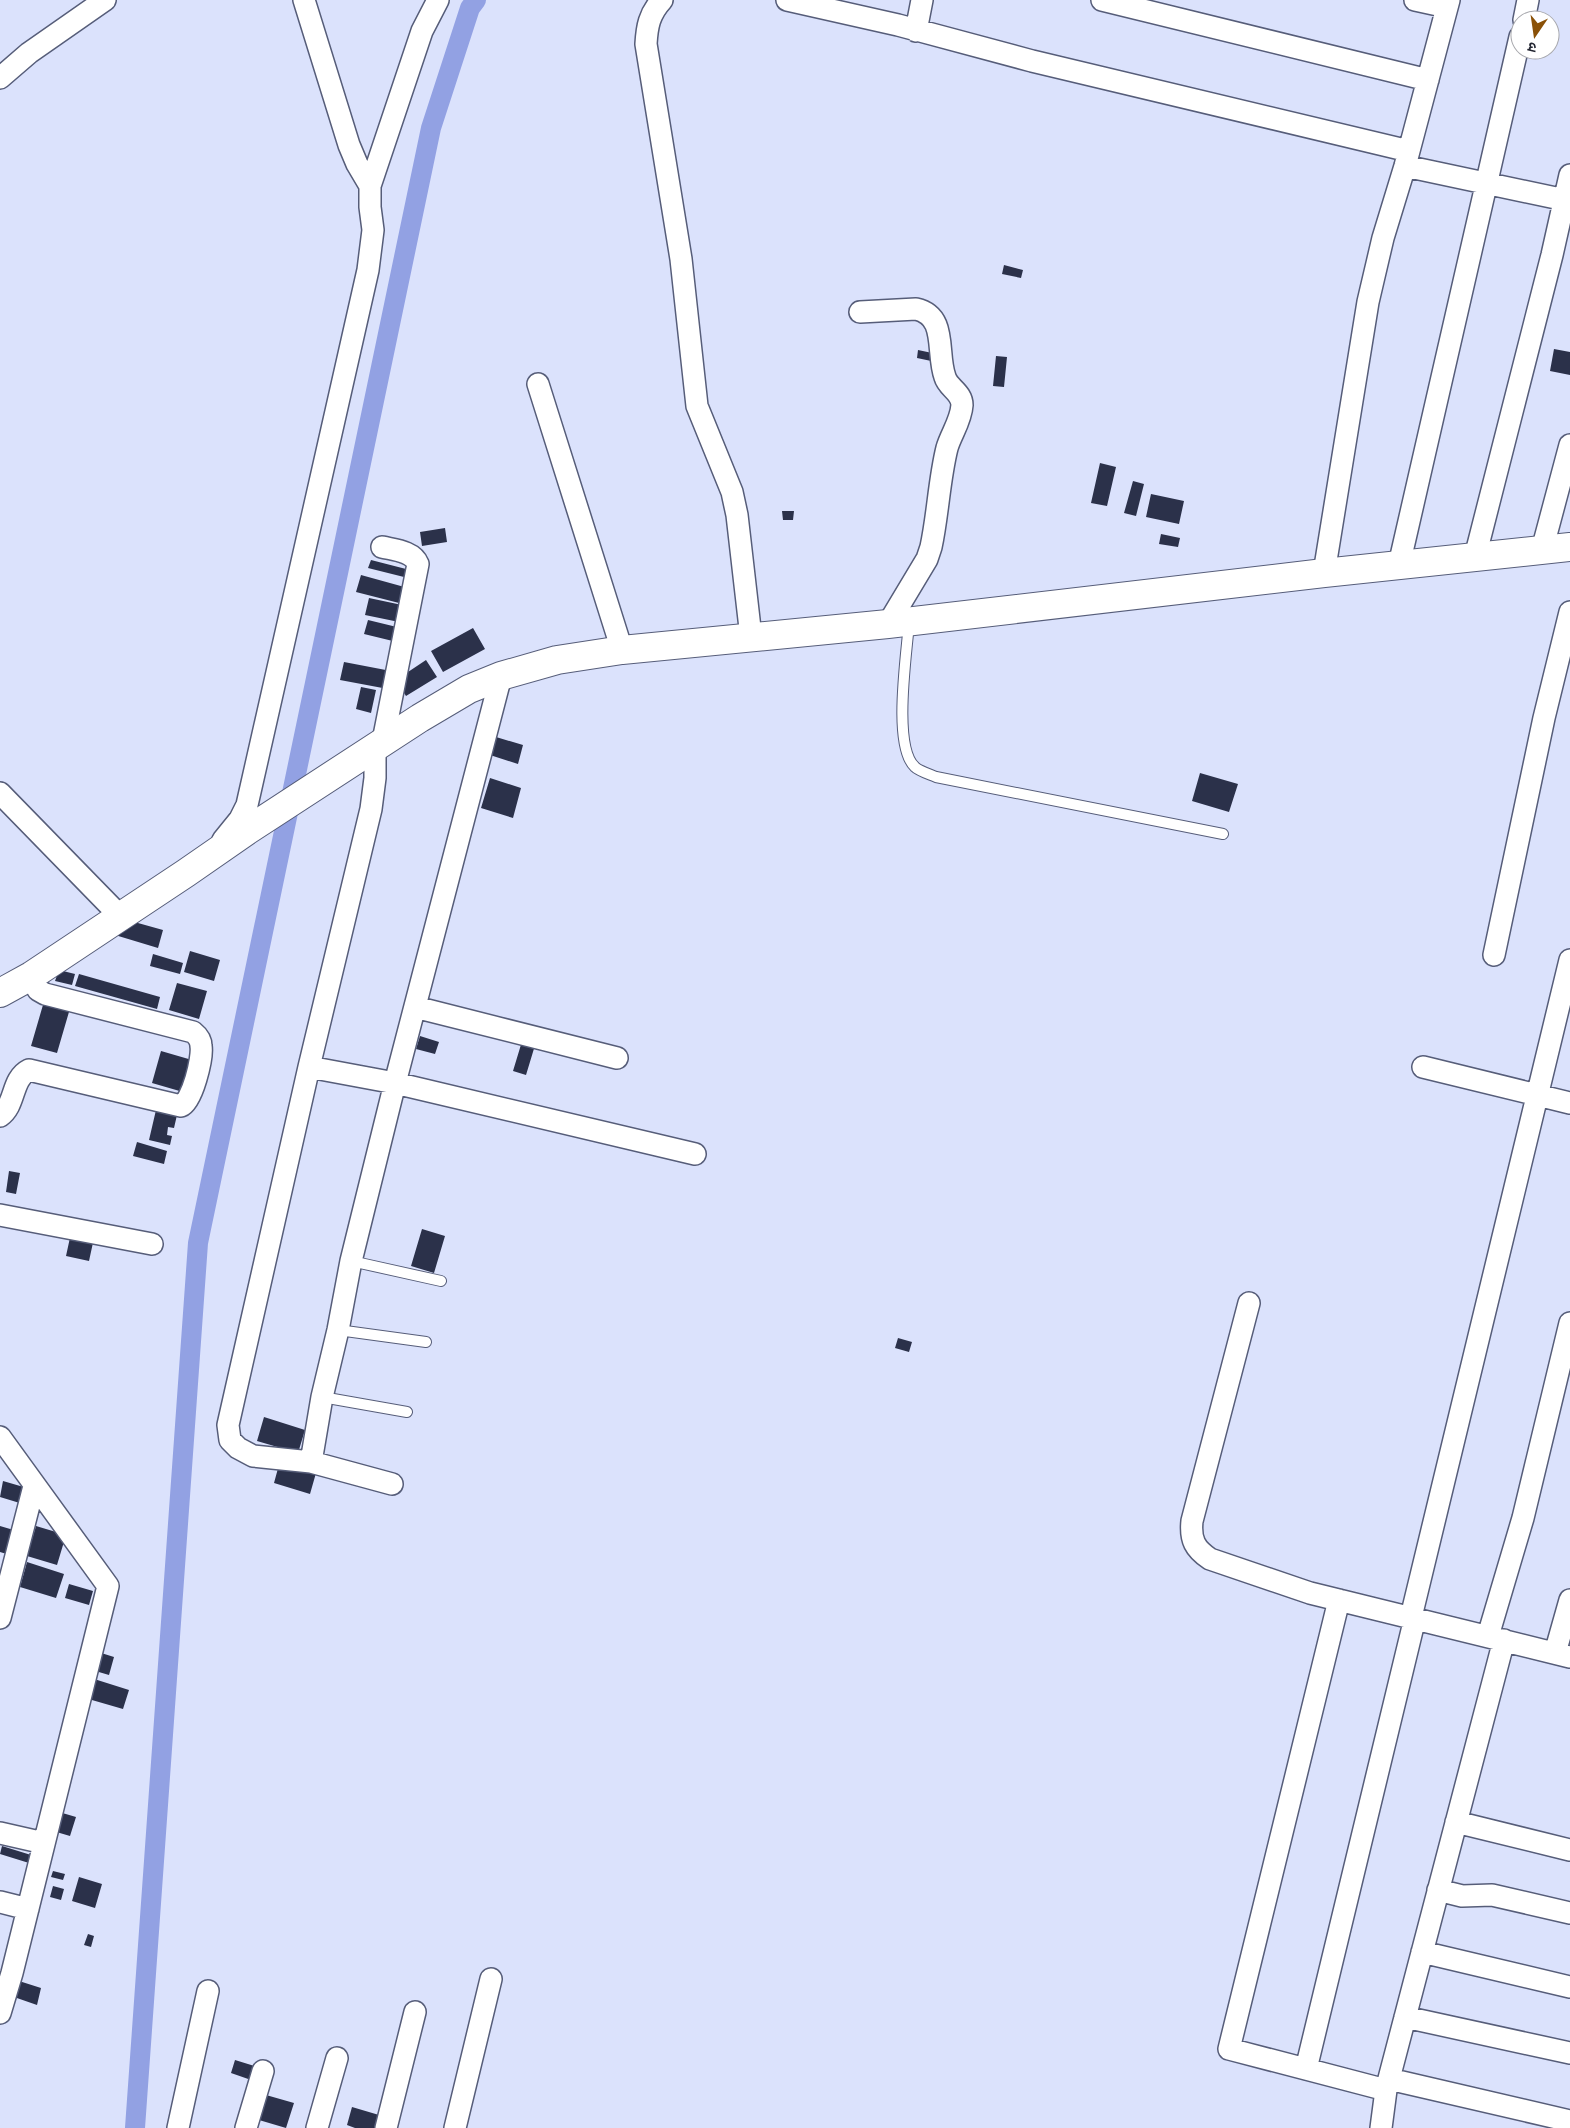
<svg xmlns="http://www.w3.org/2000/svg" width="1570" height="2128" font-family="'PT Sans','Noto Sans Devanagari',sans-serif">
<rect width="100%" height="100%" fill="#dbe2fc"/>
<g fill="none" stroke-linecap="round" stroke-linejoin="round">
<!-- canal -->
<path stroke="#92a1e3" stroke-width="20" d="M135 2128 198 1243 431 128 470 8 476 0"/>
</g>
<!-- building -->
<path fill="#2b314a" d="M1004 265 1023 270 1021 278 1002 274Z
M1554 349 1570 352V375L1550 371Z
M918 350 937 354 936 362 917 358Z
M996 356 1007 357 1004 387 993 386Z
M1100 463 1116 467 1107 506 1091 503Z
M1133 481 1144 484 1136 516 1124 513Z
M1151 494 1184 501 1179 524 1146 517Z
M782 511H794L793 520H783Z
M445 528 447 542 422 546 420 532Z
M1161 534 1180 538 1178 547 1159 544Z
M371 560 406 569 404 577 368 568Z
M361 575 408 588 403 604 356 592Z
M369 598 402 605 399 622 365 615Z
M368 620 405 629 401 643 364 634Z
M473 628 485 649 443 672 431 651Z
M426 660 437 677 406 696 396 680Z
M344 662 391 671 388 689 340 680Z
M361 687 376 690 371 713 356 709Z
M496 737 523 745 518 764 490 755Z
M1200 773 1238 784 1229 812 1192 801Z
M490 778 521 788 513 818 481 808Z
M120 918 163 930 158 948 115 935Z
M190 951 220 960 214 981 184 972Z
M153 954 183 963 180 974 150 966Z
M59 970 75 974 72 985 55 981Z
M79 974 160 997 157 1009 75 986Z
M177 983 207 991 199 1019 169 1010Z
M45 998 71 1005 57 1053 31 1046Z
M420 1036 439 1042 435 1054 416 1049Z
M523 1038 536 1042 526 1075 513 1071Z
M161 1051 192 1060 183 1092 152 1083Z
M156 1110 177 1115 174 1128 168 1127 167 1135 172 1136 170 1145 149 1140Z
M137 1142 167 1151 164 1164 133 1156Z
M9 1171 20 1173 16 1194 6 1192Z
M422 1229 445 1236 434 1273 411 1266Z
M71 1233 94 1238 89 1261 66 1256Z
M898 1338 912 1342 909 1352 895 1348Z
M264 1417 305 1430 298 1453 257 1441Z
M280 1461 316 1473 310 1494 274 1483Z
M3 1481 27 1488 23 1504 0 1497Z
M0 1526 17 1531 10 1555 0 1552Z
M36 1526 66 1535 57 1565 27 1556Z
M27 1562 64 1574 56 1598 20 1587Z
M69 1584 93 1591 89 1605 65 1598Z
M98 1652 114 1657 109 1675 92 1670Z
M91 1678 129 1690 123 1709 85 1698Z
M59 1812 76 1817 70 1836 53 1831Z
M2 1846 31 1855 29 1863 0 1854Z
M53 1871 65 1874 63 1880 51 1877Z
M79 1877 102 1884 95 1908 72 1901Z
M53 1886 64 1889 61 1900 50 1897Z
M88 1934 94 1936 91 1947 84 1945Z
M19 1981 41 1988 37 2005 14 1997Z
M235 2060 258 2067 254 2081 231 2073Z
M266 2095 294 2103 286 2128 259 2120Z
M352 2107 379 2115 375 2128H355L347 2125Z"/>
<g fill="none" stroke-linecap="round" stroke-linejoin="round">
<defs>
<path id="lane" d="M909 622C907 653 892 746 915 767 919 771 929 774 936 777L1223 834
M351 1261 441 1281
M338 1330 426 1342
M322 1397 407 1412"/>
<path id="street" d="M304 0 349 145 357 164 370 186
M662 0C649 14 647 27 646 44L681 259 697 406 732 492 737 515 751 637
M787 0 898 25 1032 61 1409 151
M1102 0 1428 80
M1415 0 1447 7
M1524 20 1528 0
M916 31 922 0
M0 78 29 53 105 0
M1405 166 1570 201
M860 312 916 309C948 316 936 353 945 377 948 388 962 392 962 405 961 421 951 434 947 448 939 480 938 515 931 547L927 559 888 624
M538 384 622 650
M382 547C394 550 413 551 418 564L383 741
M1542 550 1570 445
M1475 557 1552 255 1570 175
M1399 565 1520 37
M1324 573 1368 302 1383 238 1405 166 1449 0
M375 748V778L371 809 309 1067 228 1425 230 1440 238 1448 253 1456 311 1462 392 1484
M0 793 121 917
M223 840 240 819 247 805 368 270 373 230 370 207V186L422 31 438 0
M1494 955 1544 718 1570 612
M415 1007 617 1058
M309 1067 395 1083 695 1154
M1423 1067 1570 1103
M0 1116C16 1105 11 1079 29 1070L181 1106C192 1102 203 1058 201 1046 201 1040 198 1036 193 1032L45 994 38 990 31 976
M0 1215 152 1244
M1249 1303 1192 1521C1190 1540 1195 1549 1210 1559L1310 1593 1570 1657
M0 1437 108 1586 12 1973 0 2013
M311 1462 322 1397 338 1330 351 1261 395 1083 501 676
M1339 1600 1229 2049 1386 2090
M1411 1617 1570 960
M0 1618 34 1486
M1488 1636 1523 1518 1570 1323
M1555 1653 1570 1600
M1456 1822 1570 1850
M0 1833 44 1843
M1438 1890 1462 1896 1492 1895 1570 1913
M0 1902 28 1909
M1422 1952 1570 1987
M1405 2017 1570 2053
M1306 2069 1415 1618
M1389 2079 1570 2121
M178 2128 208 1991
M246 2128 263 2071
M317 2128 337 2058
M386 2128 415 2012
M455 2128 491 1979
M1381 2128 1386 2090 1504 1640"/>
<path id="secondary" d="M0 993 31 976 186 873 248 830 420 718 469 689 501 676 557 660 622 650 888 624 1324 573 1570 547"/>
</defs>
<!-- lane casing -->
<use href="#lane" stroke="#565d79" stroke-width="12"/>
<!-- street casing -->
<use href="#street" stroke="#565d79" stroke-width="24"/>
<!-- secondary casing -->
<use href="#secondary" stroke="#565d79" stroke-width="30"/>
<!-- lane -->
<use href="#lane" stroke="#fff" stroke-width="10"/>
<!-- street -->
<use href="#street" stroke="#fff" stroke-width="21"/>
<!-- secondary -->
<use href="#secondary" stroke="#fff" stroke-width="28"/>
</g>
<!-- north arrow -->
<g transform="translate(1535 35) rotate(193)"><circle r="24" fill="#ffffff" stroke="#a7a8ad"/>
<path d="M0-4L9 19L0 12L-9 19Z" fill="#8a5107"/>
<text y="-8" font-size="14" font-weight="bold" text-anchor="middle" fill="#232632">उ</text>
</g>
</svg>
